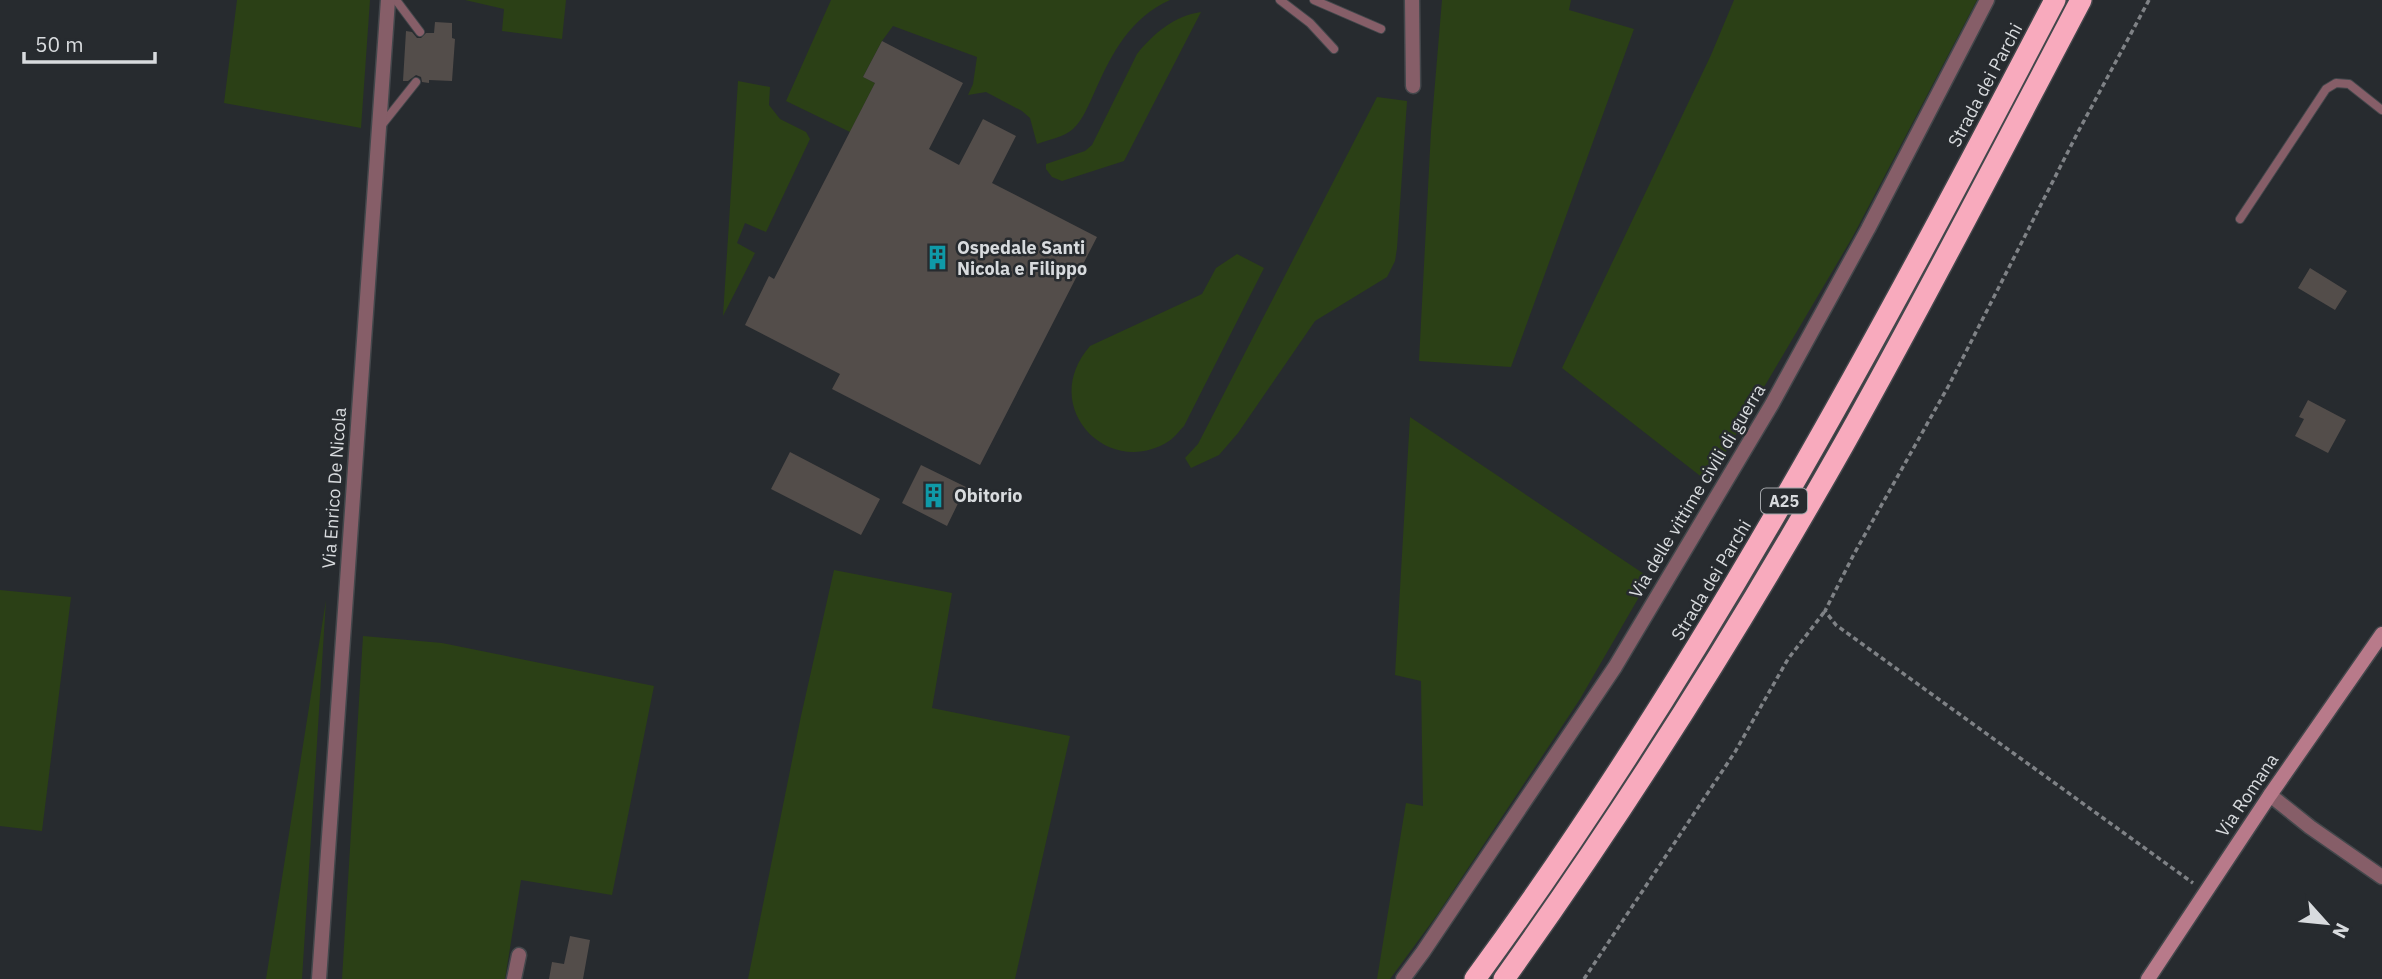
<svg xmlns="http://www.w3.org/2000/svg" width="2382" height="979" font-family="'IBM Plex Sans',sans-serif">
<rect width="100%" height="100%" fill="#272b2f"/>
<!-- green -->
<path fill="#2b4016" d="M237 0H370L361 128 224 103Z
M465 0H566L562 39 502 31 504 9Z
M831 0H1170C1130 18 1112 53 1095 91 1089 104 1083 120 1073 129 1064 137 1048 140 1037 144L1030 118 1022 111 986 92 968 95 973 84 977 57 893 26 882 41 863 77 875 83 850 132 786 101Z
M1442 0H1571L1569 10 1634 29 1511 367 1419 361 1431 131Z
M1734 0H1977L1852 238 1708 482 1562 368 1711 55Z
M1201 12 1124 161 1062 181 1052 177 1046 169V164L1085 151 1092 145 1137 54C1154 33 1174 16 1201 12Z
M738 81 770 87 769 105 780 119 806 132 810 139 766 232 745 223 737 243 755 253 723 316Z
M1377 97 1407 101 1397 248 1395 261 1387 277 1315 321 1238 433 1219 455 1191 468 1185 458 1198 444Z
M1237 254 1264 268 1184 426C1179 431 1174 438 1169 441 1109 480 1037 407 1090 346L1202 294 1216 268Z
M1410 417 1650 578 1580 699 1437 915 1390 979H1377L1406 803 1423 806 1421 681 1395 675Z
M834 570 952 593 932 708 1070 736 1015 979H748L801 716Z
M0 590 71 597 42 831 0 826Z
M326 600 302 979H266Z
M363 636 442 643 654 686 612 895 521 880 505 979H342Z"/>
<!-- building -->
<path fill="#534d4a" d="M435 22 452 23V38L455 39 452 81 429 80V83L422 82 421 77 416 75 408 81H403L406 31 412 32 417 38H421L426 33H434Z
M882 41 963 83 929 149 959 165 983 119 1016 136 992 183 1097 237 980 465 832 389 840 374 745 325 769 276 774 279 875 83 863 77Z
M2310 268 2347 291 2335 310 2298 288Z
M2308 400 2346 420 2328 453 2295 436 2304 419 2299 417Z
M790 452 880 499 861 535 771 489Z
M921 465 966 487 947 526 902 503Z
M570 936 590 940 583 979H549L552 962 564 964Z"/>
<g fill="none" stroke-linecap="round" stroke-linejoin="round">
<defs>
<path id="service" d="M396 0 420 32
M1280 0 1310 23 1334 49
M1314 0 1381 29
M381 126 416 82
M2240 219 2326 89 2336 83 2349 84 2382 110"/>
<path id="minor" d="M1412 0 1413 86
M2270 795 2310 827 2382 877
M319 979 388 0
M514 979 519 955
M1403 979 1423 952 1615 667 1772 404 1868 229 1987 0"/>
<path id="secondary" d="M2148 979 2270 795 2382 634"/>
<path id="motorway" d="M1475 979C1700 672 1879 337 2055 0
M1504 979C1627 807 1740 628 1844 444 1926 298 2003 148 2081 0"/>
</defs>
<!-- service casing -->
<use href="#service" stroke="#43474b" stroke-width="10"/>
<!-- minor casing -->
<use href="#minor" stroke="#43474b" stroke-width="17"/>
<!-- secondary casing -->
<use href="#secondary" stroke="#43474b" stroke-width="17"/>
<!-- motorway casing -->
<use href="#motorway" stroke="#43474b" stroke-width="24"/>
<!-- path -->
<path stroke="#7f8286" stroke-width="3.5" stroke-dasharray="5 3.5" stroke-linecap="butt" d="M2149 0 2078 132 1949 385 1854 554 1825 611 1836 625 2193 883
M1584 979 1735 752 1788 659 1825 611"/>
<!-- service -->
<use href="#service" stroke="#865e68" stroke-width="8"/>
<!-- minor -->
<use href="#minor" stroke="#865e68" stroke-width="14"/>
<!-- secondary -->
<use href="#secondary" stroke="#b87a8a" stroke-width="14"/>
<!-- motorway -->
<use href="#motorway" stroke="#f8aabd" stroke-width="21"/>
</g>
<!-- icons -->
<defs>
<symbol id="building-bare" viewBox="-9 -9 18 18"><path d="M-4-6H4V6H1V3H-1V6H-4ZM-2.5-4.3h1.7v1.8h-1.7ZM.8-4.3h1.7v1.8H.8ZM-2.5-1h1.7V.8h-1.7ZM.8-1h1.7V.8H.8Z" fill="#0f9aa8" stroke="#272b2f" stroke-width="2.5" paint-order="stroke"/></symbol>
</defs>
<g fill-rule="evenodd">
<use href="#building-bare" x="920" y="240" width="35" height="35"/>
<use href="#building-bare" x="916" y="478" width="35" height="35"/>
</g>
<g text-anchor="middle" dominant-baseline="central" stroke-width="5" stroke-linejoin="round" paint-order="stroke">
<!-- shield labels -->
<rect fill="#272b2f" stroke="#a3a6aa" stroke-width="2" x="1761" y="488.5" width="46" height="25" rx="5"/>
<g font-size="16" font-weight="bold" fill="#d8dbde">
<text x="1784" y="501">A25</text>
</g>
<!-- street labels -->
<g font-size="18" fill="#d8dbde" stroke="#272b2f">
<text transform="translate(1985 85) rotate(-62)">Strada dei Parchi</text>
<text transform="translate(334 488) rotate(-86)">Via Enrico De Nicola</text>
<text transform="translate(1697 491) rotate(-59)">Via delle vittime civili di guerra</text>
<text transform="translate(1711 580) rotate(-59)">Strada dei Parchi</text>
<text transform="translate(2247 795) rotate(-56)">Via Romana</text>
</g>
<!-- poi labels -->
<g font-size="18" font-weight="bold" fill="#d8dbde" stroke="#272b2f" text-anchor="start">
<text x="957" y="247">Ospedale Santi<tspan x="957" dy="21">Nicola e Filippo</tspan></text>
<text x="954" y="495">Obitorio</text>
</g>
</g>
<!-- north arrow -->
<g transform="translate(2326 923) rotate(117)" stroke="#272b2f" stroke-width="5" paint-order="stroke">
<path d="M0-5L12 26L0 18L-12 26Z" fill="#d8dbde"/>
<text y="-10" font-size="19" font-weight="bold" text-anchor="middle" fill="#d8dbde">N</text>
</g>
<!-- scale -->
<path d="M24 52v10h131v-10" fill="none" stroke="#d8dbde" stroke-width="3.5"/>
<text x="35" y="52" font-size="21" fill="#d8dbde" stroke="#272b2f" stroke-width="5" paint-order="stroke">50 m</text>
</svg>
